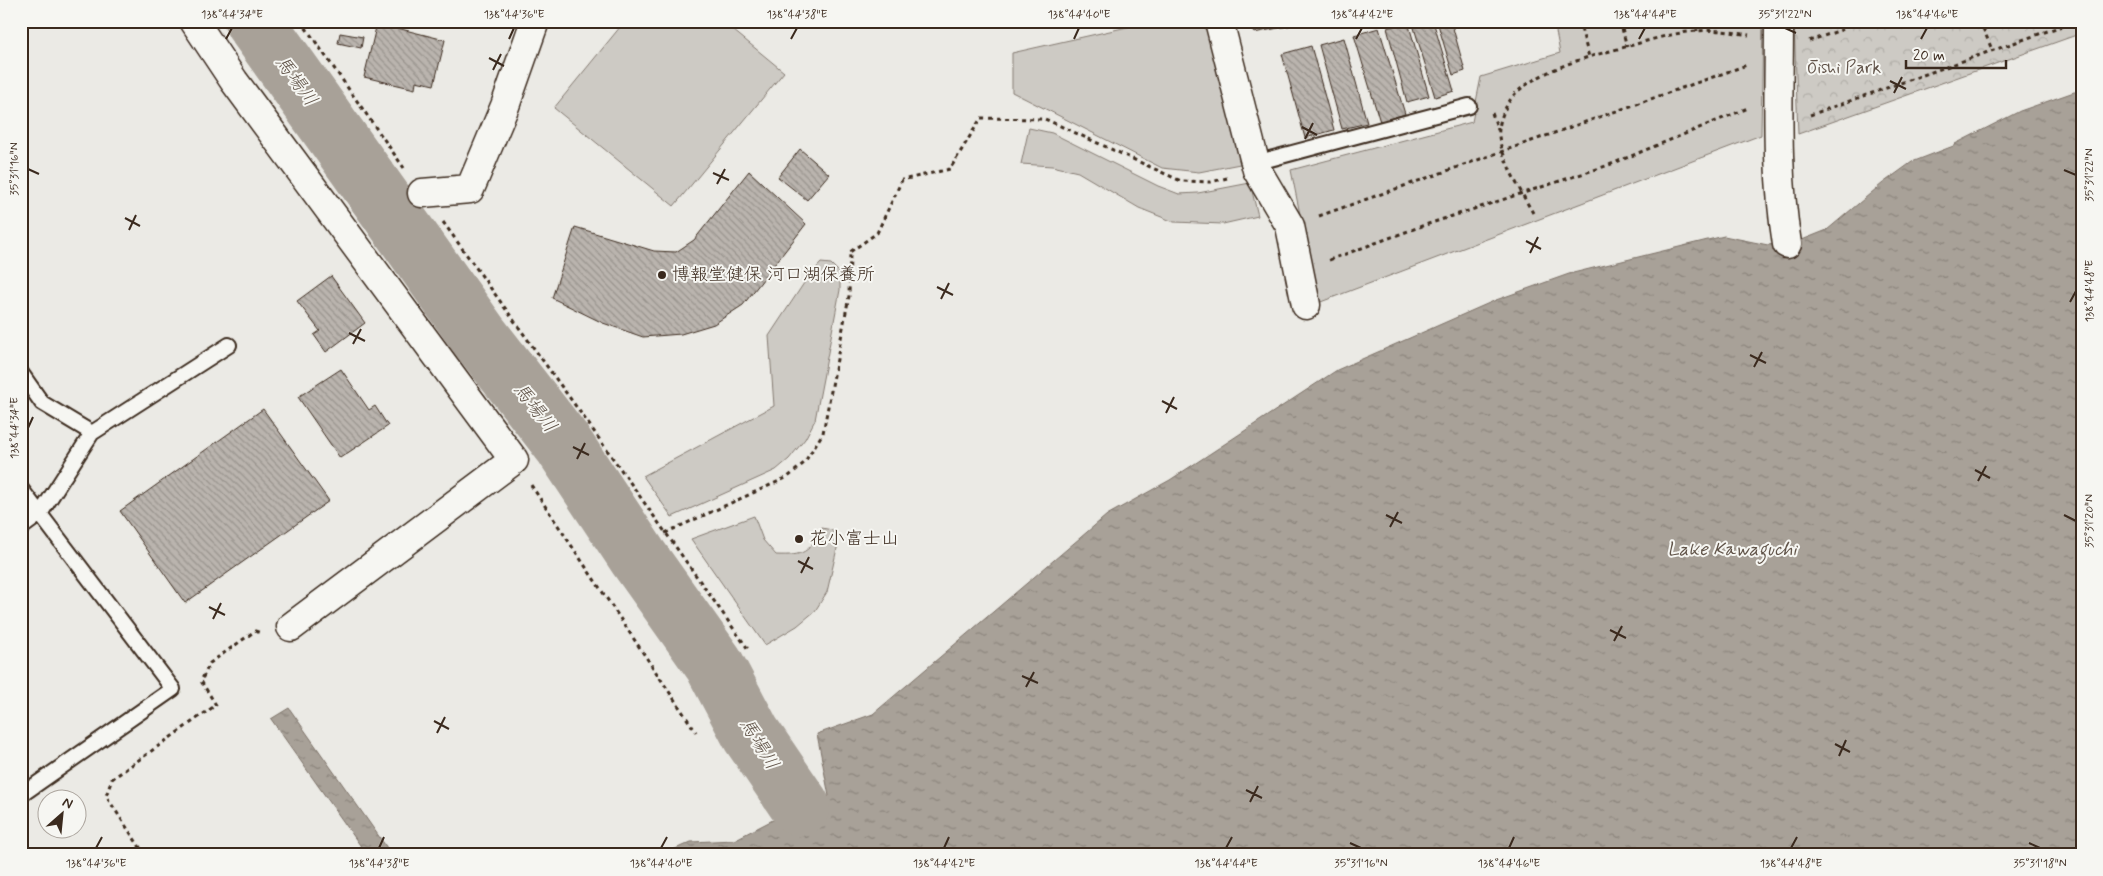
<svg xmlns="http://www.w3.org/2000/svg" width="2103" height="876" font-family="Mynerve,'Klee One',sans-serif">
<defs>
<pattern id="forest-crowns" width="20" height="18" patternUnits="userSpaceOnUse" patternTransform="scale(1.25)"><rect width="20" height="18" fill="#cdcac4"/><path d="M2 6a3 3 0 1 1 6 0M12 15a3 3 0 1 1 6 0" fill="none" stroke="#b1aea8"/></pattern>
<pattern id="water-ripples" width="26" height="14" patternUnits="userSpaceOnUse" patternTransform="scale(1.25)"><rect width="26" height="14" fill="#a8a198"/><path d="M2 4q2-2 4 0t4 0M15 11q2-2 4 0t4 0" fill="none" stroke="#8a837b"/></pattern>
<pattern id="building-back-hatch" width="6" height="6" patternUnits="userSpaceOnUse" patternTransform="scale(1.25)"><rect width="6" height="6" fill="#bab4ae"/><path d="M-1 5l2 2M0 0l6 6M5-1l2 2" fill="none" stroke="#98938d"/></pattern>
</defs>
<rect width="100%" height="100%" fill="#ebeae5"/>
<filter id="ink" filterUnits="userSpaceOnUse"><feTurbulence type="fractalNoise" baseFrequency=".02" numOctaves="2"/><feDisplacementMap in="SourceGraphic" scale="10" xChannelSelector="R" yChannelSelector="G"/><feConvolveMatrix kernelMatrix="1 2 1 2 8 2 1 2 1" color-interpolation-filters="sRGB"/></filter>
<g filter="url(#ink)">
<!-- grass -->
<path fill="#cdcac4" stroke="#847a71" d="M625 21H722L784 72 674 206 554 108Z
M1154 21H1207L1245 163 1199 172 1162 168 1012 92V53Z
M1554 21H1763L1761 135 1318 303 1291 170 1472 122 1481 77 1560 53Z
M1029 128 1052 133 1158 186 1179 194 1198 193 1250 183 1258 216 1223 224 1174 222 1139 208 1078 172 1052 166 1021 164Z
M821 263 831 264 840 273V290L815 420 805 439 789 459 776 470 672 517 643 476 774 406 769 336 808 277Z
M754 516 763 540 776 555C804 556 809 553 822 528L832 530 838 544 827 592 815 611 797 626 765 645 691 539Z"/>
<!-- forest -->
<path fill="url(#forest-crowns)" stroke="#847a71" d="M1794 21H2082V33L1798 134Z"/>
<!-- water -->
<path fill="url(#water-ripples)" stroke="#7c7167" d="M2074 92H2082V855H662L691 842 734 840 800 806 829 796 817 734 873 714 1107 515 1170 480 1337 370 1496 300 1569 274 1724 236 1768 245 1797 242 1827 230 1883 183 1912 162 1956 145 1955 144 2020 111Z
M289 708 392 855H367L271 719Z"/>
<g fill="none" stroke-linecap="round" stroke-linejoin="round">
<!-- river -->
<path stroke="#a8a198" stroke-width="60" d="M254 21 479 336 563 444 638 557 714 664 751 734 800 806"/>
</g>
<!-- building -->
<path fill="url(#building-back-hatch)" stroke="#3b2a1e" d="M1250 21H1312L1254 33Z
M1412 21H1433L1454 91 1435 97Z
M1437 21H1451L1465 71 1453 75Z
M1408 22 1429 96 1407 102 1387 28Z
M377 23 445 40 434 85 416 81 415 89 364 77Z
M1379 28 1405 114 1380 122 1354 35Z
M340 33 363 37 361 48 338 43Z
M1344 38 1367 123 1342 129 1319 45Z
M1311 46 1334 130 1305 138 1282 54Z
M800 149 829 174 807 200 778 177Z
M749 171 806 224 743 305 714 324 681 334 643 337 603 323 552 298 575 227 654 251 676 252 694 240Z
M331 276 365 323 326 352 314 335 320 331 297 301Z
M341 369 369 410 375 406 388 426 340 458 298 397Z
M263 409 329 501 185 603 120 511Z"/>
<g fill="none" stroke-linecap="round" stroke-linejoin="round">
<defs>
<path id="service" d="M1255 163 1469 106
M21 373 42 403 92 433 229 345
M21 489 173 689 21 795
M21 528 40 514 92 433"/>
<path id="minor" d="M194 21 234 81 514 460 291 627
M1219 21 1257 170 1290 226 1306 305
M1779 21C1779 97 1775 169 1787 244
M422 193 470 189 505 106 535 21"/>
</defs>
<!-- service casing -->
<use href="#service" stroke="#3b2a1e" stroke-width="18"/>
<!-- minor casing -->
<use href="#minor" stroke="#3b2a1e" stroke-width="31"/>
<!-- path -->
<path stroke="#3b2a1e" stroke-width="3" stroke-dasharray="4 4" stroke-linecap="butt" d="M301 21 404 168
M1579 21 1589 57
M1620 21 1627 47
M1696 21 1697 31
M1980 21 1993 52
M1809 41 1844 29 1851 21
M1492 113 1498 130
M1810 115 2076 21
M1533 213C1522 194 1496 149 1499 129 1500 117 1508 100 1517 92 1547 66 1595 55 1633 45 1653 39 1674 33 1696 31 1713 29 1732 32 1749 35
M1319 216 1747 65
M443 222 590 426 748 649
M1329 260 1422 226 1609 165 1748 108
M531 485 696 732
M665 533 788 477 804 463 823 433 849 296 850 252 877 233 902 180 950 169 981 118 1045 119 1181 181 1211 182 1227 178
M145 855 106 796 112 779 216 705 201 681 210 663 255 631 261 633"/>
<!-- service -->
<use href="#service" stroke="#f6f6f2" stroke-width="14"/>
<!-- minor -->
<use href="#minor" stroke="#f6f6f2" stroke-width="28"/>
</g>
</g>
<!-- ticks -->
<path fill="none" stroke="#3b2a1e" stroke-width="2" d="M1785 28 1796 33M226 39 232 28M509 39 514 28M791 39 797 28M1074 39 1079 28M1356 39 1362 28M1639 39 1645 28M1921 39 1927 28M489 58 504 66M493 70 501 54M1890 81 1906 89M1894 93 1902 77M1302 127 1317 135M1305 139 1313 123M28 169 39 174M2064 170 2076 175M713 173 729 180M717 184 725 169M125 218 140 226M129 230 136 215M1526 241 1541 249M1530 253 1538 237M937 287 953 295M941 299 949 283M2070 302 2076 291M349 333 365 341M353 344 361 329M1750 355 1766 363M1754 367 1762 352M1162 401 1177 409M1166 413 1174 397M28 428 33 417M573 447 589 455M577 459 585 443M1975 470 1990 478M1978 481 1986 466M1386 515 1402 523M2064 515 2076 521M1390 527 1398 512M798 561 813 569M801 573 809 557M209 607 225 615M213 619 221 603M1610 630 1626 638M1614 641 1622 626M1022 676 1038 683M1026 687 1034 672M434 721 449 729M437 733 445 717M1835 744 1850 752M1839 756 1846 740M1246 790 1262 798M1250 802 1258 786M1350 843 1361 848M2029 843 2040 848M96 848 102 837M379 848 384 837M661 848 667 837M944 848 949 837M1226 848 1232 837M1509 848 1514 837M1791 848 1797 837"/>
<!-- markers -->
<g fill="#3b2a1e" stroke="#f6f6f2" stroke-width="2">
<circle cx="662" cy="275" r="5"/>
<circle cx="799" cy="539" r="5"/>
</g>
<g text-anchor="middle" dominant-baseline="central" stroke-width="4" stroke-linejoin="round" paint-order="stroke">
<!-- park labels -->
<g font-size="18" fill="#605248" stroke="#f6f6f2">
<text x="1844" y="68">Ōishi Park</text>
</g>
<!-- poi labels -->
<g font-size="18" fill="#3b2a1e" stroke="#f6f6f2" text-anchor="start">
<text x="672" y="275">博報堂健保 河口湖保養所</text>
<text x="809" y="539">花小富士山</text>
</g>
<!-- water labels -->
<g font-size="19" font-style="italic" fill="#615449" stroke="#f6f6f2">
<text transform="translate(296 81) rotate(54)">馬場川</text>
<text transform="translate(535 408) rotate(52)">馬場川</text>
<text x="1732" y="549">Lake Kawaguchi</text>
<text transform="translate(759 744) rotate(58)">馬場川</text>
</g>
</g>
<!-- margin -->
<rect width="2103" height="876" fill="none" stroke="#f6f6f2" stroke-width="55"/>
<!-- north arrow -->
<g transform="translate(62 814) rotate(27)"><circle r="24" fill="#f6f6f2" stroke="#aba49d"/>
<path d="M0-4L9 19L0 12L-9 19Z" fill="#3b2a1e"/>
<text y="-8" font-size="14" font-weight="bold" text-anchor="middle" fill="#3b2a1e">N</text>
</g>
<!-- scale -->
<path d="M1906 60v8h100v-8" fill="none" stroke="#3b2a1e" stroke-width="2.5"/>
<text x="1913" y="60" font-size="15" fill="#3b2a1e" stroke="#f6f6f2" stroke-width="4" paint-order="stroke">20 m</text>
<rect x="28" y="28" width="2048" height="820" fill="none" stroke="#3b2a1e" stroke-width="2"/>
<g font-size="12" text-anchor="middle" fill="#3b2a1e">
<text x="232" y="18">138°44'34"E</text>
<text x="514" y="18">138°44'36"E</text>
<text x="797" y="18">138°44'38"E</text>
<text x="1079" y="18">138°44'40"E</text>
<text x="1362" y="18">138°44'42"E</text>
<text x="1645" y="18">138°44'44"E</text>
<text x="1785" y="18">35°31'22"N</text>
<text x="1927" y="18">138°44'46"E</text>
<text transform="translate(14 169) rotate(-90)" y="4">35°31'16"N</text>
<text transform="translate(2089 175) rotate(-90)" y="4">35°31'22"N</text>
<text transform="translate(2089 291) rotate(-90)" y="4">138°44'48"E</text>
<text transform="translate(14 428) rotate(-90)" y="4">138°44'34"E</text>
<text transform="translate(2089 521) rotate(-90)" y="4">35°31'20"N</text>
<text x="96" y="867">138°44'36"E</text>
<text x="379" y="867">138°44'38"E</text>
<text x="661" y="867">138°44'40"E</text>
<text x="944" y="867">138°44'42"E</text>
<text x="1226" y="867">138°44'44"E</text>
<text x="1361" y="867">35°31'16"N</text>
<text x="1509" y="867">138°44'46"E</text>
<text x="1791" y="867">138°44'48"E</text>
<text x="2040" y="867">35°31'18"N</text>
</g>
</svg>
